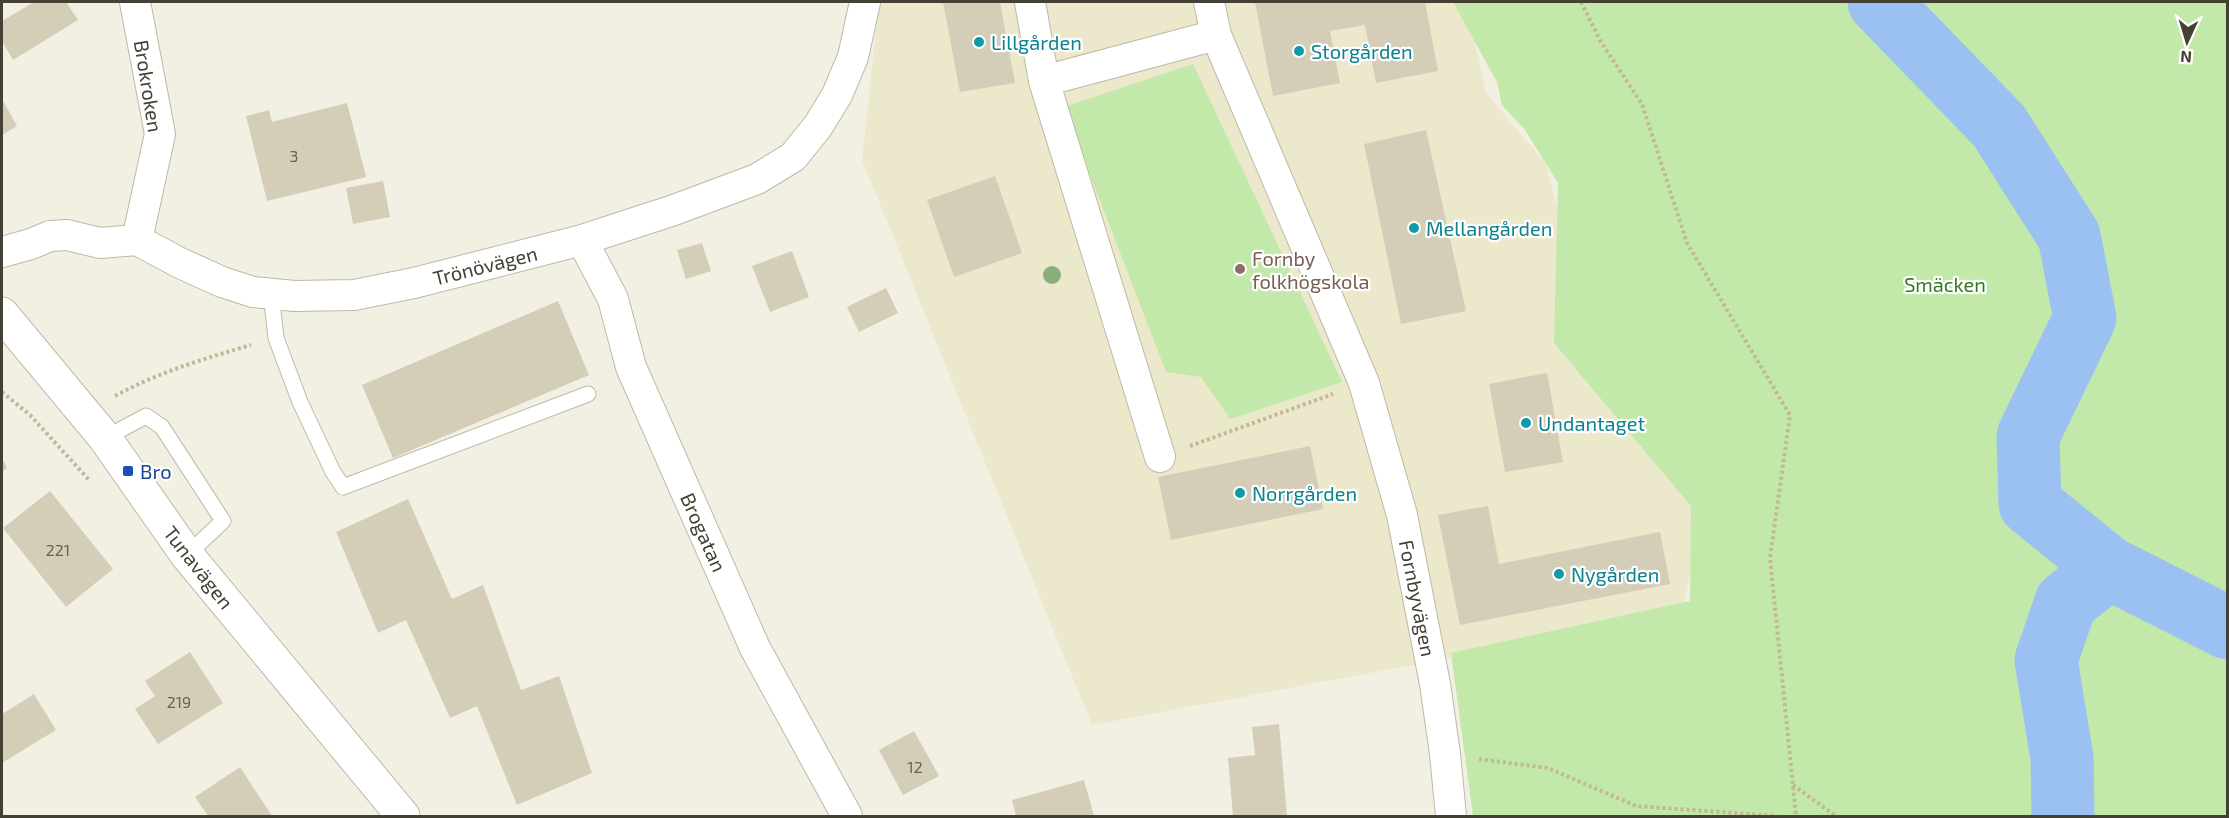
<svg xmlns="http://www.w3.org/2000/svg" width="2229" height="818" font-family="'Exo 2',sans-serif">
<rect width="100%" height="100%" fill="#f2f0e3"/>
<!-- education -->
<path fill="#ece8cc" d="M879 2H1466L1486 93 1546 164 1600 373 1711 480 1681 615 1092 725 862 160Z"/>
<!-- green -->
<path fill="#c2e9a9" d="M1453 2H2227V816H1473L1451 653 1690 601 1691 506 1554 343 1558 183 1525 130 1502 105 1497 82Z
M1193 64 1342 382 1230 419 1201 377 1166 372 1064 107Z"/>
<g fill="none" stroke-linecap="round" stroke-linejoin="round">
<!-- river -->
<path stroke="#9bc1f3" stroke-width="63" d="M1879 2 1999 126 2069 236 2085 318 2028 436 2030 504 2109 568 2228 628
M2063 816 2062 758 2046 660 2066 602 2109 568"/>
</g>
<!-- building -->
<path fill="#d4cdb8" d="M34 2H66L78 20 13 60 2 41V21Z
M943 2H1000L1015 83 960 92Z
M1255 2H1425L1438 71 1376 83 1365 25 1330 31 1340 83 1273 96Z
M2 99 17 126 2 135Z
M347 103 366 177 267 201 246 116 269 110 272 122Z
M1426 130 1466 311 1401 324 1364 144Z
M995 176 1022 253 954 277 927 200Z
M383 181 390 217 353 224 346 188Z
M702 243 711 271 686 279 677 250Z
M792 251 809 297 770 312 752 266Z
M886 288 898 313 859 332 847 307Z
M558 301 589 375 393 458 362 385Z
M1547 373 1563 462 1505 472 1489 384Z
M1310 446 1323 509 1171 540 1158 477Z
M2 458 7 468 2 472Z
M50 491 113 569 66 607 3 528Z
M408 499 452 599 483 585 521 690 559 676 592 773 517 805 477 706 450 718 406 620 378 633 336 532Z
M1488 506 1499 564 1660 532 1670 584 1460 625 1438 515Z
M190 652 223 703 158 744 135 709 155 696 145 681Z
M34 694 56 730 2 763V714Z
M1279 724 1287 816H1233L1228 758 1255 755 1252 727Z
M914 731 939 776 903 795 879 750Z
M240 767 272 816H208L195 797Z
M1084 780 1094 816H1016L1012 800Z"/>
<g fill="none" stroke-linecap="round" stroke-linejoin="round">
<defs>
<path id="service" d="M271 293 276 338 300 402 333 472 343 487 588 394
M105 438 146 416 162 427 223 521 187 555"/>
<path id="minor" d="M135 2 160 134 137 240
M1030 2 1044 81 1160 457
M1209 2 1216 35 1364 383 1402 515 1435 684 1445 754 1451 816
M1044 81 1216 35
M582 240 613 299 631 367 755 648 847 816
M2 252 31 244 50 236 67 235 100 243 137 240 180 263 222 282 253 292 294 296 354 295 414 283 582 240 674 210 757 179 793 157 818 126 837 95 853 57 865 2"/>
<path id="tertiary" d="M2 314 105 438 187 555 403 816"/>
</defs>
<!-- service casing -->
<use href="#service" stroke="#beb9a5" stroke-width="17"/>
<!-- minor casing -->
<use href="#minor" stroke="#beb9a5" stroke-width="32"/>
<!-- tertiary casing -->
<use href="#tertiary" stroke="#beb9a5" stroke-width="35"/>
<!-- path -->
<path stroke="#c0b896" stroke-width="4" stroke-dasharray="3 3" stroke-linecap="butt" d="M1581 2 1601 42 1642 104 1687 243 1790 415 1770 558 1796 816
M2 392 30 415 90 481
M115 396C159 372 203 359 251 345
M1190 446 1333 394
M1479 759 1548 768 1636 806 1777 816
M1793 785 1836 816"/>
<!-- service -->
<use href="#service" stroke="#fff" stroke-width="15"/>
<!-- minor -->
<use href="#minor" stroke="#fff" stroke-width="30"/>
<!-- tertiary -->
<use href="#tertiary" stroke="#fff" stroke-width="33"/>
</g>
<!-- trees -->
<circle fill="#8bae7a" cx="1052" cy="275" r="9"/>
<!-- markers -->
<g fill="#0f9aa8" stroke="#fff" stroke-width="2">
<circle cx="979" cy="42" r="6"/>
<circle cx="1299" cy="51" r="6"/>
<circle cx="1414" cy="228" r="6"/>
<circle cx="1526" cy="423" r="6"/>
<circle cx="1240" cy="493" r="6"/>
<circle cx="1559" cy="574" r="6"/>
</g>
<circle fill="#8d6e63" stroke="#fff" stroke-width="2" cx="1240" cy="269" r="6"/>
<rect fill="#1a4fb4" stroke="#fff" stroke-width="2" x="122" y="465" width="12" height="12" rx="3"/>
<g text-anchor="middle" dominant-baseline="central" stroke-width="4.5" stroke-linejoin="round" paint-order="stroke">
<!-- number labels -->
<g font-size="16" fill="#686354">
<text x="294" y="155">3</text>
<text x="58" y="549">221</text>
<text x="179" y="701">219</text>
<text x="915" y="766">12</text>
</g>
<!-- culture labels -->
<g font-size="20" fill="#0d838f" stroke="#fff" text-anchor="start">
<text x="991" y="42">Lillgården</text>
<text x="1311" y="51">Storgården</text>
<text x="1426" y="228">Mellangården</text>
<text x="1538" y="423">Undantaget</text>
<text x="1252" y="493">Norrgården</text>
<text x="1571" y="574">Nygården</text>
</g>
<!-- street labels -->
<g font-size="20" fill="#444033" stroke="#fff">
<text transform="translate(149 86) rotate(81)">Brokroken</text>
<text transform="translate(485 265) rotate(-14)">Trönövägen</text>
<text transform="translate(704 532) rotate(66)">Brogatan</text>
<text transform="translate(199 567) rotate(52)">Tunavägen</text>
<text transform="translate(1418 598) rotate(79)">Fornbyvägen</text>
</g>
<!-- education labels -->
<g font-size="20" fill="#785e54" stroke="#fff" text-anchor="start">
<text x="1252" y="258">Fornby<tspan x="1252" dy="23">folkhögskola</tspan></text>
</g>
<!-- park labels -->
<g font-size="20" fill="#377824" stroke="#fff">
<text x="1945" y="284">Smäcken</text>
</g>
<!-- transit labels -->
<g font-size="20" fill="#164399" stroke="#fff" text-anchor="start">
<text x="140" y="471">Bro</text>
</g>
</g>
<!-- border -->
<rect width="2229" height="818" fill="none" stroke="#444033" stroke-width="6"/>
<!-- north arrow -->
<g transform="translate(2187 42) rotate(184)" stroke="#ffffff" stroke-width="4.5" paint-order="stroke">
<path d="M0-4.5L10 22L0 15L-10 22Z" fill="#444033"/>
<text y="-9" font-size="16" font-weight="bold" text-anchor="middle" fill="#444033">N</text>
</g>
</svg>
